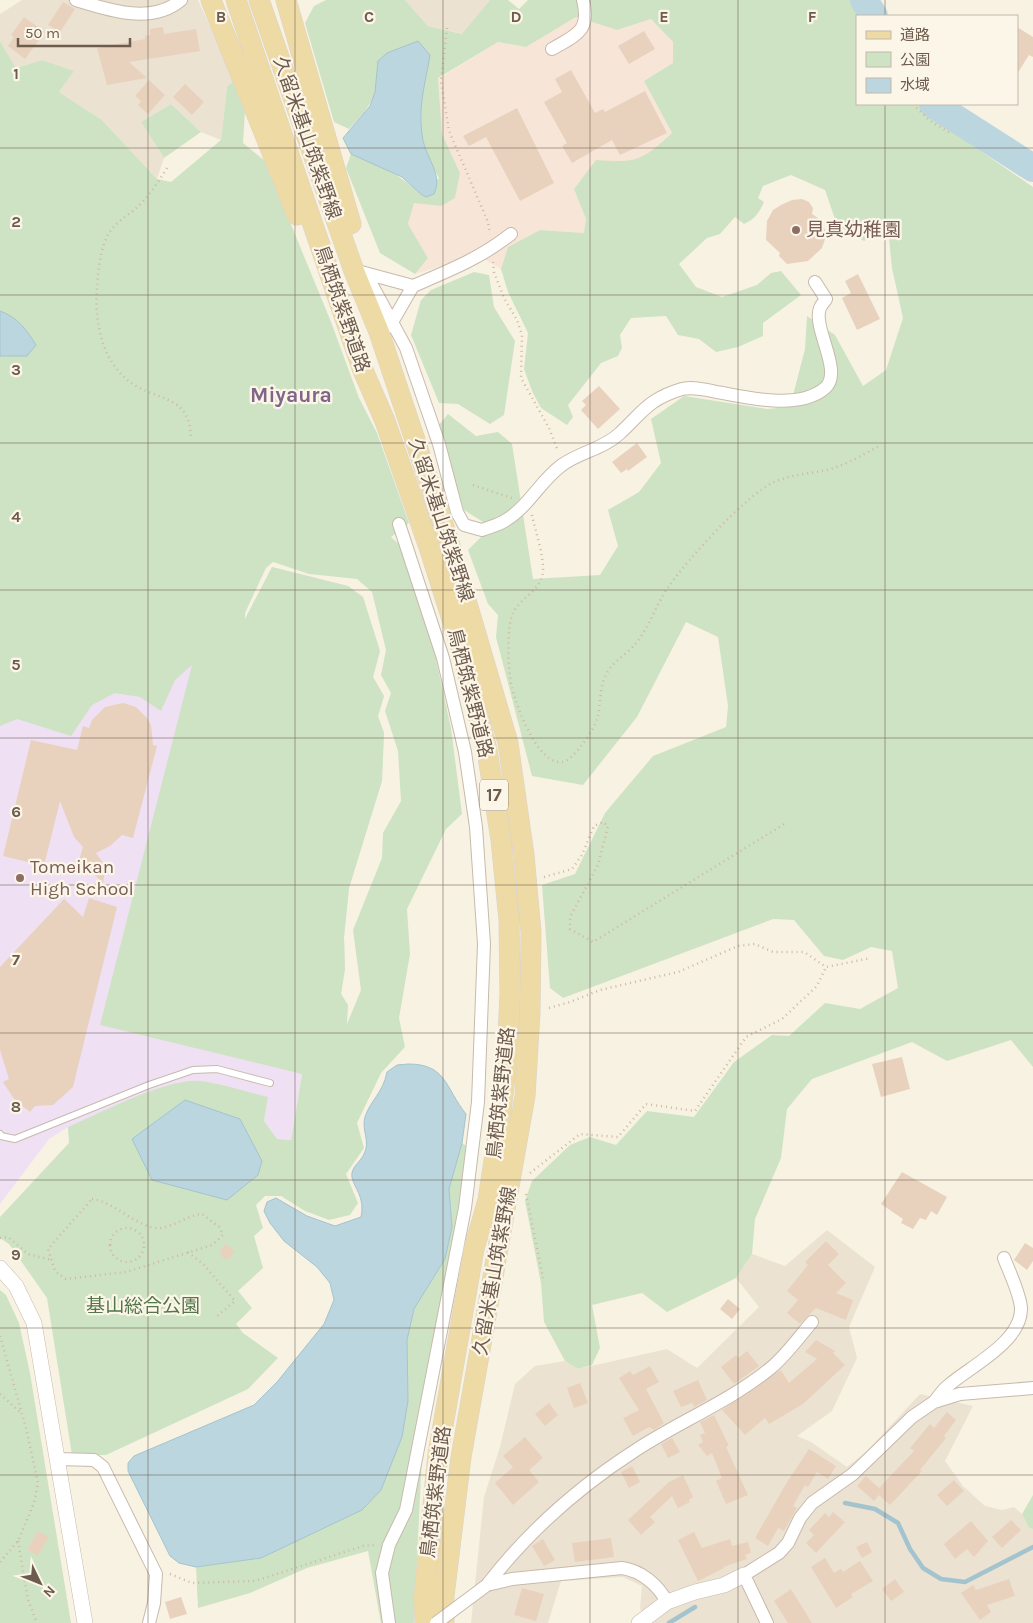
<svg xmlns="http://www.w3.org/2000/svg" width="1033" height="1623" font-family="Karla,'Noto Sans JP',sans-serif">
<rect width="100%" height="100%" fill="#f8f2e3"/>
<!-- residential -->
<path fill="#ece2d1" d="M22 0H198L235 80 227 88 221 140 201 132 171 104 141 122 164 158 157 179 102 120 59 92 73 71 42 60 16 68 0 41V14Z
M405 0H490L463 34 428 26Z
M827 1230 875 1267 849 1327 857 1358 832 1411 797 1436 811 1442 847 1467 866 1452 920 1394 973 1406 945 1461 963 1486 985 1506 1002 1510 1014 1507 1022 1514 1029 1528 1033 1529V1623H646L640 1608 642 1586 623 1577 561 1581 548 1623H471L484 1497 500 1447 515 1384 535 1366 565 1361 578 1369 667 1349 697 1368 759 1307 736 1278 752 1254 785 1266Z"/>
<!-- commercial -->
<path fill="#f7e5d8" d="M576 17 617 30 651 19 673 42V63L644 81 672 133 648 156 622 162 596 161 574 189 586 219 584 233 540 230 508 247 501 269 477 255 415 274 428 258 408 224 414 202 441 206 460 173 442 134 438 79 498 42 526 47Z"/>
<!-- education -->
<path fill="#efe0f4" d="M272 567 348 586 363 597 380 651 373 677 384 696 378 716 384 733 382 781 349 888 344 937 345 969 341 994 348 1005 302 1073 291 1140 277 1139 264 1121 268 1097 68 1127 49 1139 0 1204V631L244 621Z"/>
<!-- green -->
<path fill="#cee3c4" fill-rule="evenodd" d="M326 0H405L428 26 462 34 490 0H508L519 9 528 0H850L862 16H857V104H917L931 117 1033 187V1067L1011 1040 947 1061 912 1042 812 1079 787 1109 781 1158 755 1219 752 1254 736 1278 667 1312 642 1293 592 1305 600 1348 592 1365 578 1369 565 1361 544 1322 541 1283 525 1201 532 1181 570 1145 590 1137 616 1145 647 1111 694 1117 734 1062 772 1035 789 1036 825 1003 860 1009 898 988 892 951 871 947 843 960 824 956 794 920 773 919 563 998 550 988 542 885 575 874 605 813 653 756 726 727 728 706 718 637 686 622 637 717 583 785 532 776 496 637 498 615 488 604 468 550 491 527 464 510 438 426 448 414 476 436 498 432 512 444 533 579 600 575 618 546 608 510 639 492 661 463 651 419 684 396 767 409 790 407 805 349 807 316 835 335 863 386 886 370 903 318 892 268 888 228 864 241 837 225 825 190 791 175 763 186 758 198 764 202C759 213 755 219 744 224L735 217 720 234 707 238 679 264 696 287 722 297 757 285 771 273 781 271 801 295 763 323V336L738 347 716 352 699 339 678 335 666 316 631 318 620 335 622 348 618 356 601 363 568 405 573 417 567 425 541 408 532 391 524 369 528 333 508 292 501 269 508 247 540 230 584 233 586 219 574 189 596 160C637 163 642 161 672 133L644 81 673 63V42L651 19 617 30 576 17 526 47 498 42 438 78 442 134 460 173 455 198 441 206 414 203 408 224 428 258 415 274 380 253 346 168 351 154C378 162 401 176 422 195L439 178C426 156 417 128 420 102 421 86 427 71 430 55L388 53 378 61C378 96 372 105 349 129L334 122 305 23 314 6Z
M0 41 16 68 42 60 74 71 59 92 102 120 157 179 171 182 221 140 227 87 235 80 245 111 243 143 265 161 331 322 359 398 377 433 409 523 391 537 403 548 432 641 451 728 462 814 446 829 407 909 410 954 399 1018 405 1047 381 1073 357 1123 364 1148 346 1174 358 1203 350 1215 329 1220 305 1211 281 1196H265L256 1205 263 1228 254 1236 263 1268 238 1291 252 1308 236 1324 243 1333 278 1358 248 1389 106 1455H72L47 1298 9 1244 0 1238V1217L69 1143 68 1127C101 1113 166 1078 201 1081 223 1084 247 1092 268 1097L264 1121 277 1139 291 1140 302 1074 100 1025 192 665 175 680 161 711 140 697 115 693 92 705 71 736 17 719 0 726ZM273 562 309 574 357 579 372 592 386 650 381 675 391 693 385 711 398 751 401 801 383 833 382 858 353 930 361 990 347 1024 348 1005 341 994 345 969 344 937 349 888 382 781 384 733 378 716 384 696 373 677 380 651 363 597 348 586 272 567 245 619V613L266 568Z
M171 104 201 132 164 158 141 122Z
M474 272 489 275 494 307 515 341 504 415 490 424 458 404 439 403 411 335 421 300 431 290Z
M462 1143 476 1152 423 1433 414 1623H381L368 1551 307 1568 250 1593 198 1608 196 1567 261 1558 381 1490 402 1436 408 1401 407 1340 414 1309 445 1259 452 1227 449 1189Z
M0 1290 6 1295 19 1323 30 1373 71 1623H0Z
M1033 1495V1529L1029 1528 1022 1514Z"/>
<!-- water -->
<path fill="#bbd6df" stroke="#a3c4cf" d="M418 41 430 55C425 86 417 108 423 140 427 160 443 174 434 194L426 197 422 195 402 177 351 154 343 138 370 106 375 92 378 61 387 53Z
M0 311C17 317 27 330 36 345L27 356H0Z
M408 1064C447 1064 445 1088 466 1114L462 1143 449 1189 452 1227 445 1259 414 1309 407 1340 408 1401 402 1437 381 1490 362 1510 261 1558 196 1567 179 1563 170 1556 128 1471V1463L134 1456 254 1405 277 1382 324 1324 334 1300 330 1283 317 1267 284 1241 270 1223 264 1211 267 1202 276 1198 307 1216 335 1226 361 1217C366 1194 350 1185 352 1173 353 1166 361 1161 364 1154 371 1141 361 1130 365 1117 370 1101 383 1093 387 1072L397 1065Z
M185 1100 240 1119 262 1161 258 1175 227 1200 152 1180 132 1139Z"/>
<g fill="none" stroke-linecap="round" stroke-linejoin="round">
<!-- stream -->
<path stroke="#a3c4cf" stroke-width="4.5" d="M845 1503 875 1509 898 1523 910 1549 923 1568 941 1579 965 1582 1033 1547
M669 1623 695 1607"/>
<!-- river -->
<path stroke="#bbd6df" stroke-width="28" d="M864 0 874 16
M933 104 1033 168"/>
</g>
<!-- building -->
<path fill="#e8d2bd" d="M63 2 75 9 60 32 48 25Z
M24 17 45 32 25 59 8 46 14 37 11 35Z
M163 27 164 34 196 29 200 51 129 62 147 78 107 85 97 48 145 39V36L150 35V29Z
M1017 27 1033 37V57L1029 55 1017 74Z
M644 31 655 49 629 64 618 46Z
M571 70 595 113 603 109 605 112 645 91 667 133 620 155 612 140 572 163 562 146 567 143 544 102 562 92 555 79Z
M149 80 165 95 148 114 138 105 141 101 135 96Z
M185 84 204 102 192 115 173 97Z
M517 108 554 183 520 201 486 137 469 146 463 136Z
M802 199 809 202 813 208 812 214 821 220 826 233 825 239 822 248 808 261 787 264 779 256 780 253 766 240 767 221 773 210 781 205 792 200Z
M858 274 880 319 857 330 842 298 851 293 845 281Z
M599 386 620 409 598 429 581 410 586 405 582 401Z
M637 443 647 457 628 471 627 469 621 473 612 462Z
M123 703 136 707 147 718 151 725 153 745 157 746 133 838 122 835 110 846 96 853 106 867 103 883 79 860 83 847 74 837 60 801 44 866 3 856 31 740 77 750 83 726 89 728 92 720 105 707Z
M89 898 117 907 73 1087 53 1105 35 1106 30 1112 14 1099 3 1082 9 1079 0 1050V967L64 899 83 917Z
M902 1057 910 1089 881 1097 872 1064Z
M902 1172 947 1197 937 1215 931 1211 926 1220 920 1218 913 1229 901 1223 903 1219 881 1204Z
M826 1241 839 1254 828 1265 846 1283 836 1293 853 1300 846 1320 816 1308 800 1324 787 1313 798 1300 787 1291 808 1265 805 1262Z
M1025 1243 1033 1248V1261L1027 1270 1014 1260Z
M226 1244 235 1251 230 1258 225 1259 221 1256 220 1250Z
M728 1299 740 1309 732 1319 720 1309Z
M816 1340 835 1351 833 1353 845 1365 803 1404 769 1424 765 1418 745 1435 722 1410 781 1370 789 1383 817 1359 805 1352Z
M747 1351 759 1366 734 1384 721 1367 736 1355 738 1358Z
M650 1366 659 1382 646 1389 664 1423 654 1430 649 1427 633 1436 623 1418 639 1410 619 1378 630 1371 633 1375Z
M698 1380 707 1400 694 1407 692 1403 681 1407 673 1391Z
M580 1383 588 1403 574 1408 567 1388Z
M549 1403 558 1415 545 1426 535 1414Z
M947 1412 956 1420 944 1436 946 1438 920 1470 922 1471 890 1505 879 1495 874 1501 857 1486 866 1476 879 1488 914 1451 910 1448 930 1424 934 1428Z
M714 1415 729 1446 726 1447 748 1495 726 1504 716 1481 722 1478 712 1453 707 1456 698 1445 703 1442 700 1435 705 1433 700 1422Z
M525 1437 543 1458 529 1470 539 1482 513 1505 495 1483 513 1467 503 1456Z
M672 1438 680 1452 668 1458 661 1444Z
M809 1449 836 1466 828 1479 817 1472 808 1487 805 1485 793 1506 797 1508 784 1531 778 1528 768 1546 755 1538 787 1482Z
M632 1466 640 1482 629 1488 621 1472Z
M683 1475 693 1497 689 1500 690 1502 678 1508 672 1496 650 1517 655 1522 641 1535 628 1520 669 1482Z
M954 1480 964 1491 947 1506 937 1495Z
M833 1512 845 1522 816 1553 806 1543 814 1535 809 1530 825 1513 829 1517Z
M1011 1520 1021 1530 1002 1548 992 1537Z
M971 1521 988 1541 974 1557 967 1549 955 1559 944 1544Z
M38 1531 49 1537 38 1556 27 1549Z
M694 1532 702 1548 730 1539 732 1546 748 1542 751 1553 745 1555 747 1559 723 1567 724 1568 698 1581 678 1540Z
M611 1538 614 1557 575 1562 572 1543Z
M543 1539 555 1560 544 1566 532 1546Z
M867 1542 872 1552 862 1558 856 1547Z
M825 1558 834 1573 841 1569 843 1572 860 1561 873 1581 851 1594 853 1597 836 1608 811 1567Z
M895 1579 904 1592 891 1601 882 1589Z
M1009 1579 1015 1596 987 1605 991 1612 980 1620 961 1593 973 1585 976 1590Z
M522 1588 544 1594 536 1621 514 1615Z
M791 1589 812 1623H788L774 1601Z
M181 1597 187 1614 170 1619 165 1602Z"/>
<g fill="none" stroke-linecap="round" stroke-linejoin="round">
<defs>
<path id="service" d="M0 1134 1 1136 15 1139 149 1085 193 1070 217 1069 270 1083"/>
<path id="minor" d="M76 0C108 10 152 25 181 0
M552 49C576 35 591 31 583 0
M361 272 413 286 391 324 387 327
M366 274 406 348 439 444 457 512 464 525 482 530C489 527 499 525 506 520 528 507 541 480 562 465 580 452 603 449 619 434 642 413 648 399 682 389 696 386 710 391 723 393 753 399 801 409 825 388 844 372 812 328 820 308 821 305 825 301 826 299L815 282
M413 286C448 271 481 258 511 234
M934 1402C939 1396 943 1389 949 1385 971 1366 1021 1342 1021 1309 1021 1296 1009 1271 1004 1258
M58 1459 94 1460 103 1467 156 1574 154 1603 149 1623
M487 1585C527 1533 580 1486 636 1450 680 1421 731 1401 772 1367 787 1354 799 1337 812 1322
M487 1585 512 1579 622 1568C642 1571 658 1585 667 1602
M389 1623 382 1573 389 1545 406 1510 465 1208 478 1102 484 944 476 827 465 752 443 658 399 524
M767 1623 744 1575 779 1553 788 1543 800 1518 812 1503 853 1474 912 1417 934 1402 960 1394 1033 1388"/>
<path id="tertiary" d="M0 1268 16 1286 34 1323 85 1623
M639 1623 667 1602 695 1592 724 1585 744 1575"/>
<path id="primary" d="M211 0 297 215
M236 0 362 368 385 421 430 550 463 654 487 750 501 840 509 920 510 993 507 1061 499 1128 488 1200 474 1249 438 1454 424 1596 425 1623
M259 0 354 271 379 332 448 539 508 743 524 855 531 932 530 1013 525 1096 461 1457 444 1596V1623
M286 0 351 224"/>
</defs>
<!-- service casing -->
<use href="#service" stroke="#c7baac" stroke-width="8"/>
<!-- minor casing -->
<use href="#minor" stroke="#c7baac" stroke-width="14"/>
<!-- tertiary casing -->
<use href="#tertiary" stroke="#c7baac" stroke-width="16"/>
<!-- primary casing -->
<use href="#primary" stroke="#d9d4d1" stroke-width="21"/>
<!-- path -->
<path stroke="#ceb8a2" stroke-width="2.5" stroke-dasharray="1 4" stroke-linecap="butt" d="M447 28 441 81 449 131 488 222 490 234
M913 104 929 120 950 133
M167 168C160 179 153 190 145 199 135 212 118 219 109 233 100 248 98 271 97 289 94 323 103 367 136 386 165 402 190 398 191 438
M493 262 494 272 504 298 517 320 522 335 521 378 549 428 558 451
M473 485 512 498
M532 515C535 530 544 556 543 571 542 590 521 597 513 613 506 627 508 673 512 688 517 708 538 765 562 762 573 761 594 730 597 719 602 704 598 686 608 671 615 660 629 653 637 642 650 625 657 603 669 586 688 559 745 496 774 482 790 475 806 474 822 471 843 467 862 455 881 445
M544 877 572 869 582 855 594 826 603 822 608 826 598 865 570 917V929L593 942 786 823
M549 1008 570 1002 600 990 678 972 738 946 755 944 773 952H804L826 967 871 958
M530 1173 580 1134 618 1137 646 1104 695 1111 746 1037 782 1019 817 986 826 967
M526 1194 543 1278
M92 1199C116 1202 139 1230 161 1228 175 1226 188 1215 202 1214L219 1227 223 1235 212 1245 126 1272 66 1279 55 1271 48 1249Z
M110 1245a17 17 0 1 1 34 0a17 17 0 1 1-34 0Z
M0 1238 8 1237 28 1254 51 1260
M188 1252 203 1264 235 1301 216 1317
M0 1336 26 1428 38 1483 34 1503 18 1541 0 1562
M0 1394 21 1413
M18 1541 28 1600 37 1623
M170 1574 192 1583 255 1581 363 1546 374 1545"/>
<!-- service -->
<use href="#service" stroke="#fff" stroke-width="6"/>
<!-- minor -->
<use href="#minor" stroke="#fff" stroke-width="12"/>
<!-- tertiary -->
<use href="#tertiary" stroke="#fff" stroke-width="15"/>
<!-- primary -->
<use href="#primary" stroke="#eedaa4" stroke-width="20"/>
<defs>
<path id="minor-bridge" d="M436 1623 487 1585"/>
</defs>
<!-- minor-bridge casing -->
<use href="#minor-bridge" stroke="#c7baac" stroke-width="14" stroke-linecap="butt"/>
<!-- minor-bridge -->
<use href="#minor-bridge" stroke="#fff" stroke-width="12"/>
</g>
<!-- grid -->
<path fill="none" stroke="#6d5b4d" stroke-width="1" stroke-opacity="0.55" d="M148 0V1623M295 0V1623M443 0V1623M590 0V1623M738 0V1623M885 0V16M885 104V1623M0 148H1033M0 295H1033M0 443H1033M0 590H1033M0 738H1033M0 885H1033M0 1033H1033M0 1180H1033M0 1328H1033M0 1475H1033"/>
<!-- markers -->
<g fill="#8d6e63" stroke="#fcf6e9" stroke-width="2">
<circle cx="796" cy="230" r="5"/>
<circle cx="20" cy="878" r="5"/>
</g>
<g text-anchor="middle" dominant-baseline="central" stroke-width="4.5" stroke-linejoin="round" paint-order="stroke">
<!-- shield labels -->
<rect fill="#fcf6e9" stroke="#988a7c" stroke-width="1" x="480" y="779.5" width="28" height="31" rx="4"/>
<g font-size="18" font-weight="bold" fill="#6d5b4d">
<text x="494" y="795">17</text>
</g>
<!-- street labels -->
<g font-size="19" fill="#6d5b4d" stroke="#fcf6e9">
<text transform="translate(307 138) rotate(71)">久留米基山筑紫野線</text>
<text transform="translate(342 309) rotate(71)">鳥栖筑紫野道路</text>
<text transform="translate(441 520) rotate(72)">久留米基山筑紫野線</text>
<text transform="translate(470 693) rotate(76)">鳥栖筑紫野道路</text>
<text transform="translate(501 1093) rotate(-84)">鳥栖筑紫野道路</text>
<text transform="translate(495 1271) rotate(-80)">久留米基山筑紫野線</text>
<text transform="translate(436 1492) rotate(-83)">鳥栖筑紫野道路</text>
</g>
<!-- education labels -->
<g font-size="19" fill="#785e54" stroke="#fcf6e9" text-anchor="start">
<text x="806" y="230">見真幼稚園</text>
<text x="30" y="867">Tomeikan<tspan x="30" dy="22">High School</tspan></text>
</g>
<!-- park labels -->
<g font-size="19" fill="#53774a" stroke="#fcf6e9">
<text x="143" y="1306">基山総合公園</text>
</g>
<!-- quarter labels -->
<g font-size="21" font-weight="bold" fill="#806589" stroke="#fcf6e9">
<text x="291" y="395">Miyaura</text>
</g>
</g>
<g font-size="16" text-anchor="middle" font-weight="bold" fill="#6d5b4d" stroke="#fcf6e9" stroke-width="4.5" stroke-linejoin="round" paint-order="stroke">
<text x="221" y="22">B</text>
<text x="369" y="22">C</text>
<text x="516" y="22">D</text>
<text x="664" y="22">E</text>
<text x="812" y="22">F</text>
<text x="16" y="79">1</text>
<text x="16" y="227">2</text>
<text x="16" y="375">3</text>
<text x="16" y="522">4</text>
<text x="16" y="670">5</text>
<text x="16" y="817">6</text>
<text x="16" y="965">7</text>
<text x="16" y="1112">8</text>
<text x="16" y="1260">9</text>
</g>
<!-- legend -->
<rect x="856" y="15" width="162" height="90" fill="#fcf6e9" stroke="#c3b8ab"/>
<rect x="866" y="31" width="25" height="8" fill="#eedaa4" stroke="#c3b8ab"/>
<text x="900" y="40" font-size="15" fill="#6d5b4d">道路</text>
<rect x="866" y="52" width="25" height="15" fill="#cee3c4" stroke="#c3b8ab"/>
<text x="900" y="65" font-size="15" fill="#6d5b4d">公園</text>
<rect x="866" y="78" width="25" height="15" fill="#bbd6df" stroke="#c3b8ab"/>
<text x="900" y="90" font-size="15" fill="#6d5b4d">水域</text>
<!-- north arrow -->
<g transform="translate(40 1583) rotate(133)" stroke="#fcf6e9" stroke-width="4" paint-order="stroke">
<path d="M0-4L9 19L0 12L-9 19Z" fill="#6d5b4d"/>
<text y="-8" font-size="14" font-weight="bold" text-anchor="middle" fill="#6d5b4d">N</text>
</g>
<!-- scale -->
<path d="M18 38v8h112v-8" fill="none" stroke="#6d5b4d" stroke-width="2.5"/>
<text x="25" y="38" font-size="15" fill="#6d5b4d" stroke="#fcf6e9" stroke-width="4" paint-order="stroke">50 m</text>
</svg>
